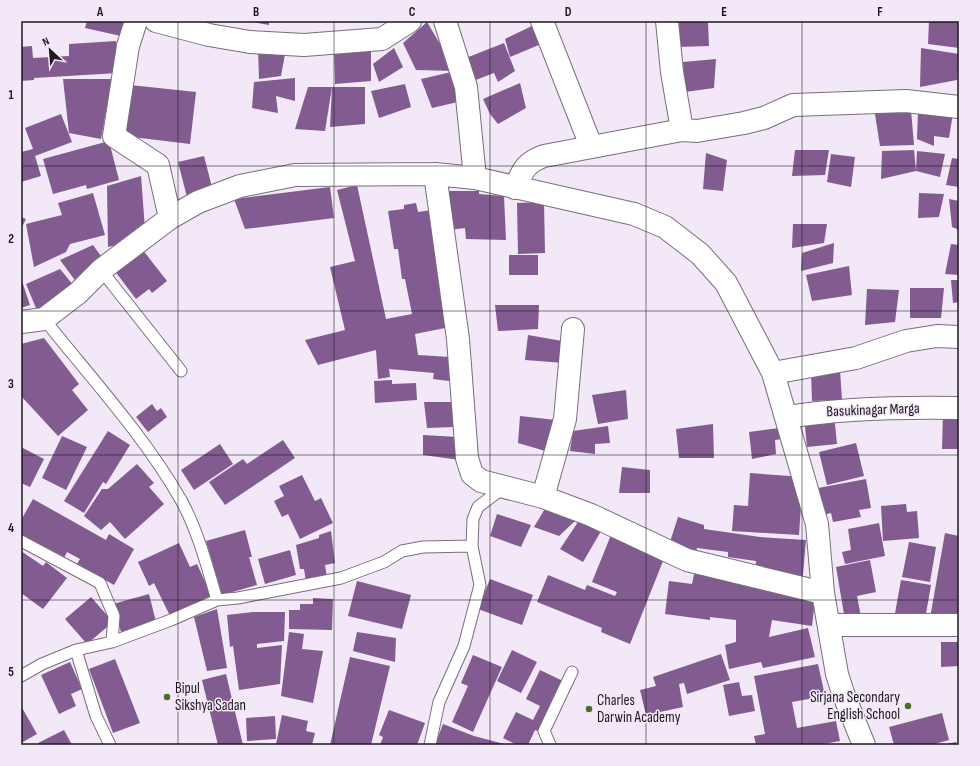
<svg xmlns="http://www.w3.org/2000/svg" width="980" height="766" font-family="'Sofia Sans Condensed',sans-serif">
<rect width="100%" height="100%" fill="#f3e8f7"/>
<!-- building -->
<path fill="#825b90" d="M87 21H125L121 36 85 28Z
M253 21H269V25L253 22Z
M674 21H708L709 46 676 47Z
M929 21H959V48L928 44Z
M427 22 456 71 416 70 403 43Z
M536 24 546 42 510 57 505 39Z
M116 41 118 73 34 78V80L21 81V47L32 46 33 58 69 56V44Z
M504 43 515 71 498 82 494 73 473 81 466 58Z
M334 46H371V81L335 84Z
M258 47 286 49 281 76 259 79Z
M394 48 403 67 379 82 373 64Z
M921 48 959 54 957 80 920 87Z
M716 59 714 88 685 92 683 62Z
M456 71 462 101 432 108 421 79Z
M295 78V101L276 96 278 113 252 108 254 82Z
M63 79H112L101 139 69 133Z
M520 83 526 108 498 124 490 114 483 99Z
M405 84 411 107 379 118 371 91Z
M130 85 196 92 190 144 124 136Z
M308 87H365V124L330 127 332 87 325 131 295 129Z
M911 110 914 145 880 146 875 114Z
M918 111 953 113 949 138 934 136V146L917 139Z
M61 114 72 142 35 156 41 176 21 182V152L33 149 25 128Z
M109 141 119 180 87 189 86 185 53 194 43 159Z
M795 150H829L825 175 792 176Z
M914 150 916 171 917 151 945 154 940 177 916 171 881 179 882 151Z
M706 153 727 160 723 191 703 189Z
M831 154 855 157 851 187 827 182Z
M204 156 214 195 188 201 178 162Z
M952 158 959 159V187L946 185Z
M141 176 145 229 125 243 108 247 107 186Z
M357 185 386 319 412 314 405 279H402L398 249H394L388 211 404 209V205L416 203 418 212 432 210 450 327 415 334 418 355 450 357 449 381 433 379 434 373 389 369 390 377 378 379 376 350 318 365 305 340 345 330 330 267 355 261 337 190Z
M330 187 334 218 245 229 234 199Z
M445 191H479V194L504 196 506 240 466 239 465 228 449 230Z
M93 193 105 235 70 244 66 252 34 267 26 224 62 215 58 203Z
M919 193 944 194 939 217 918 218Z
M949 199 959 201V230L952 227Z
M544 202 545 253 518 254 517 203Z
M21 217 26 219 21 229Z
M793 224H827L824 243 792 248Z
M834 243 833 263 801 271 802 253Z
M951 244 959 245V275L945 274Z
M93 245 103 259 77 283 60 260Z
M142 249 167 281 152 293 149 289 136 299 114 270Z
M509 255H538V275H509Z
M849 266 852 295 812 301 806 275Z
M60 269 74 286 38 313 26 284Z
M21 278 30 305 21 308Z
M951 280H959V302L953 303Z
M910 288H944L941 318H910Z
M867 289 899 290 895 322 865 325Z
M495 305H539L538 329 498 331Z
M528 335 568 342 564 363 525 360Z
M44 338 79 384 72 390 88 410 58 436 21 396V344Z
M840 370 842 400 812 401 811 372Z
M392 380V384L416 383 417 400 375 403 374 381Z
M626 390 628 419 598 424 592 395Z
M424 402H460L453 427 427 428Z
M152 404 157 411 161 408 167 417 148 432 136 417Z
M943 411 959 412V449H942Z
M834 414 837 444 807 447 804 417Z
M520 416 556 420 552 453 518 443Z
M713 424 714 458H679L676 429Z
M608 426 610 443 595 444V454L570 451 573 431Z
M787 427 789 438 775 440 776 454 752 459 749 432Z
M108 431 130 445 106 484 103 482 84 513 64 501Z
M423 435 458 437 460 460 423 455Z
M62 436 87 447 66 490 42 478Z
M283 440 295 458 225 505 209 482 243 459 247 464Z
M856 443 864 476 827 485 819 452Z
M220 444 233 464 194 490 181 470Z
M21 447 44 459 30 487 21 483Z
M137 464 154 483 149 487 164 504 125 539 110 522 101 530 84 516 102 489H108Z
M622 467 650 470V493H619Z
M750 473 803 477 799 535 732 531 734 505 748 506Z
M302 475 315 501 321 498 333 523 300 539 288 514 282 517 274 501 284 496 279 486Z
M866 479 871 508 859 510 861 517 833 522 831 513 823 515 818 488Z
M33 499 106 540 109 534 134 549 114 585 77 564 80 559 67 552 64 558 21 534V520Z
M906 504 907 512 917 511 919 538 883 541 881 506Z
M546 507 575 521 559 536 534 527Z
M584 513 604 526 583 562 560 549Z
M497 514 531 525 521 547 490 536Z
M678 517 704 525V529L760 537 806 540 802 586 755 575 756 561 728 557V552L697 548 696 553 669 545Z
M879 523 885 556 845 564 842 552 851 550 848 529Z
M245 530 252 557H249L257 585 222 595 206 541Z
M331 531 335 563 325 565 327 578 306 582 304 569H300L296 545 319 538V535Z
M945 533 959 536V617L930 618Z
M611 535 665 556 630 644 601 632 602 628 537 602 548 575 585 590 587 585 615 596 617 592 592 582Z
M909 542 936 547 930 582 902 577Z
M179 543 190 567 197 564 212 597 170 616 154 583 149 586 138 562Z
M290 550 296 575 265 584 258 559Z
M21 551 43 566 46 562 67 578 43 609 21 593Z
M870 560 876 592 857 596 861 617 845 620 836 567Z
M694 574 816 592 812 626 772 620 769 637 808 628 815 657 763 668 761 662 729 669 725 645 736 642V620L710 617V620L665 614 669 581 692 584Z
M490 579 533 595 522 625 478 609Z
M901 580 931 585 924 625 894 619Z
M357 581 411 595 402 629 348 616Z
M149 594 156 622 121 632 113 604Z
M91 597 113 622 87 644 65 619Z
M313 598 333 599 332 630 289 629V610H300V604H313Z
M217 609 227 668 207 671 194 617Z
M253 612H285L284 641 257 644V648L282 645 280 684 239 690 233 646 230 647 227 615Z
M289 632 304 634 302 649 323 651 313 703 281 696Z
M357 632 396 638 395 662 353 651Z
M941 642H959V666L941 667Z
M512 650 537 662 521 693 497 681Z
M721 654 730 680 687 694 684 683 679 684 683 707 646 715 640 690 656 686 653 677Z
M473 655 502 667 473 732 452 722 468 686 461 683Z
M350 657 390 666 371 745H330Z
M115 659 140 723 113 733 89 669Z
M70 662 82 689 71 694 76 706 59 714 41 675Z
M818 664 825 696 792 702 797 728 836 721 840 741 818 745H756L754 736 765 734 754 676Z
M540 670 565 682 540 732 535 730 528 745H517L503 738 516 712 533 720 540 706 526 699Z
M226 674 243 745H218L202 680Z
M739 682 742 696 752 695 755 711 729 716 723 685Z
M21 706 37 734 21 743Z
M389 710 425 723 417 745H380L383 737 379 735Z
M942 713 949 740 931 745H894L889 727Z
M282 715 308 721 306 731 315 733 312 745 276 744Z
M275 716 276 739 247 741 246 718Z
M443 724 474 736 508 745H435Z
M64 730 72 745H39L38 743Z
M956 742 957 745H947V744Z"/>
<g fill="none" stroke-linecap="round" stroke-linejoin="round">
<defs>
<path id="service" d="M101 270 181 371
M21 541 100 583 114 616 112 642
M217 600 238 598 341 578 384 562 402 551 423 547 472 546
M76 650 96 716 110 745
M21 676 42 664 76 650 112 642 171 620 217 600C207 566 198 531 181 500 143 434 91 378 44 319
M430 745 439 702 464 646 480 585 472 546 473 519 478 507 503 488
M550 745 544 731 572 672"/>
<path id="minor" d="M136 21 128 46 114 136 158 165 170 218
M156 21 209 35 250 42 304 45 382 39 410 21
M445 21 466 87 475 178
M542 21 591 146
M682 130 697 131 744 123 764 118 793 105 906 101 959 107
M435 174 458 339 467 458 472 474 481 481 543 497 591 515 687 560 823 593
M515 188C523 170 525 163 544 156L682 130 672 72 667 21
M21 322 44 319 78 293 101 270 170 218 198 202 240 186 295 175 435 174 475 178 634 214 665 227 700 254 726 283 773 373 817 524 823 593 837 674 843 693 864 745
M773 373 856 358 906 341 937 336 959 337
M787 417C844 408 902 407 959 408
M543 497 565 419 573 329
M829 625H959"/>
</defs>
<!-- service casing -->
<use href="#service" stroke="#786e7b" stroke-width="13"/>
<!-- minor casing -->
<use href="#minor" stroke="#786e7b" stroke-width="24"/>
<!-- service -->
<use href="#service" stroke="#fff" stroke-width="11"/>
<!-- minor -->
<use href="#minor" stroke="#fff" stroke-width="22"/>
</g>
<!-- grid -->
<path fill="none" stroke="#1c181d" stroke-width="1" stroke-opacity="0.55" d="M178 21V745M334 21V745M490 21V745M646 21V745M802 21V745M21 166H959M21 311H959M21 455H959M21 600H959"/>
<!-- markers -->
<g fill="#49702b" stroke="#f3e8f7" stroke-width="1.5">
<circle cx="167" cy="697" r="4"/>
<circle cx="908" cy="706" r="4"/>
<circle cx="589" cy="709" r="4"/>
</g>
<g text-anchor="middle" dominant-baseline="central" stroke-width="3" stroke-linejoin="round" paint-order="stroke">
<!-- street labels -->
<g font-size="15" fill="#1c181d" stroke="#f3e8f7">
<text transform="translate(873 410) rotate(-2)">Basukinagar Marga</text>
</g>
<!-- poi labels -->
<g font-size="15" fill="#1c181d" stroke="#f3e8f7" text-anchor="start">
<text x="175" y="688">Bipul<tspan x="175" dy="17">Sikshya Sadan</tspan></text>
<text x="900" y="697" text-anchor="end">Sirjana Secondary<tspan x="900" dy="17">English School</tspan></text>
<text x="597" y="700">Charles<tspan x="597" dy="17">Darwin Academy</tspan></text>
</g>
</g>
<!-- border -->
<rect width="980" height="766" fill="none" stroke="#f3e8f7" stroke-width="44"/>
<!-- north arrow -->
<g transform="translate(50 50) rotate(334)" stroke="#f3e8f7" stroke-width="3" paint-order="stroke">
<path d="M0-3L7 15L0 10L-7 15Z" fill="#1c181d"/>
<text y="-6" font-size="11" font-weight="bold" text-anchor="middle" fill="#1c181d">N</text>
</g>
<rect x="22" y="22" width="936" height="722" fill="none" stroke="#1c181d" stroke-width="1.5"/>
<g font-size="13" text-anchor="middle" font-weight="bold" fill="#1c181d">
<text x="100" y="16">A</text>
<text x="256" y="16">B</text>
<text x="412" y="16">C</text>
<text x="568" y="16">D</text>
<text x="724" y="16">E</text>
<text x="880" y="16">F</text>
<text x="11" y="99">1</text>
<text x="11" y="243">2</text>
<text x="11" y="388">3</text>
<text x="11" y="532">4</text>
<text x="11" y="676">5</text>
</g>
</svg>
